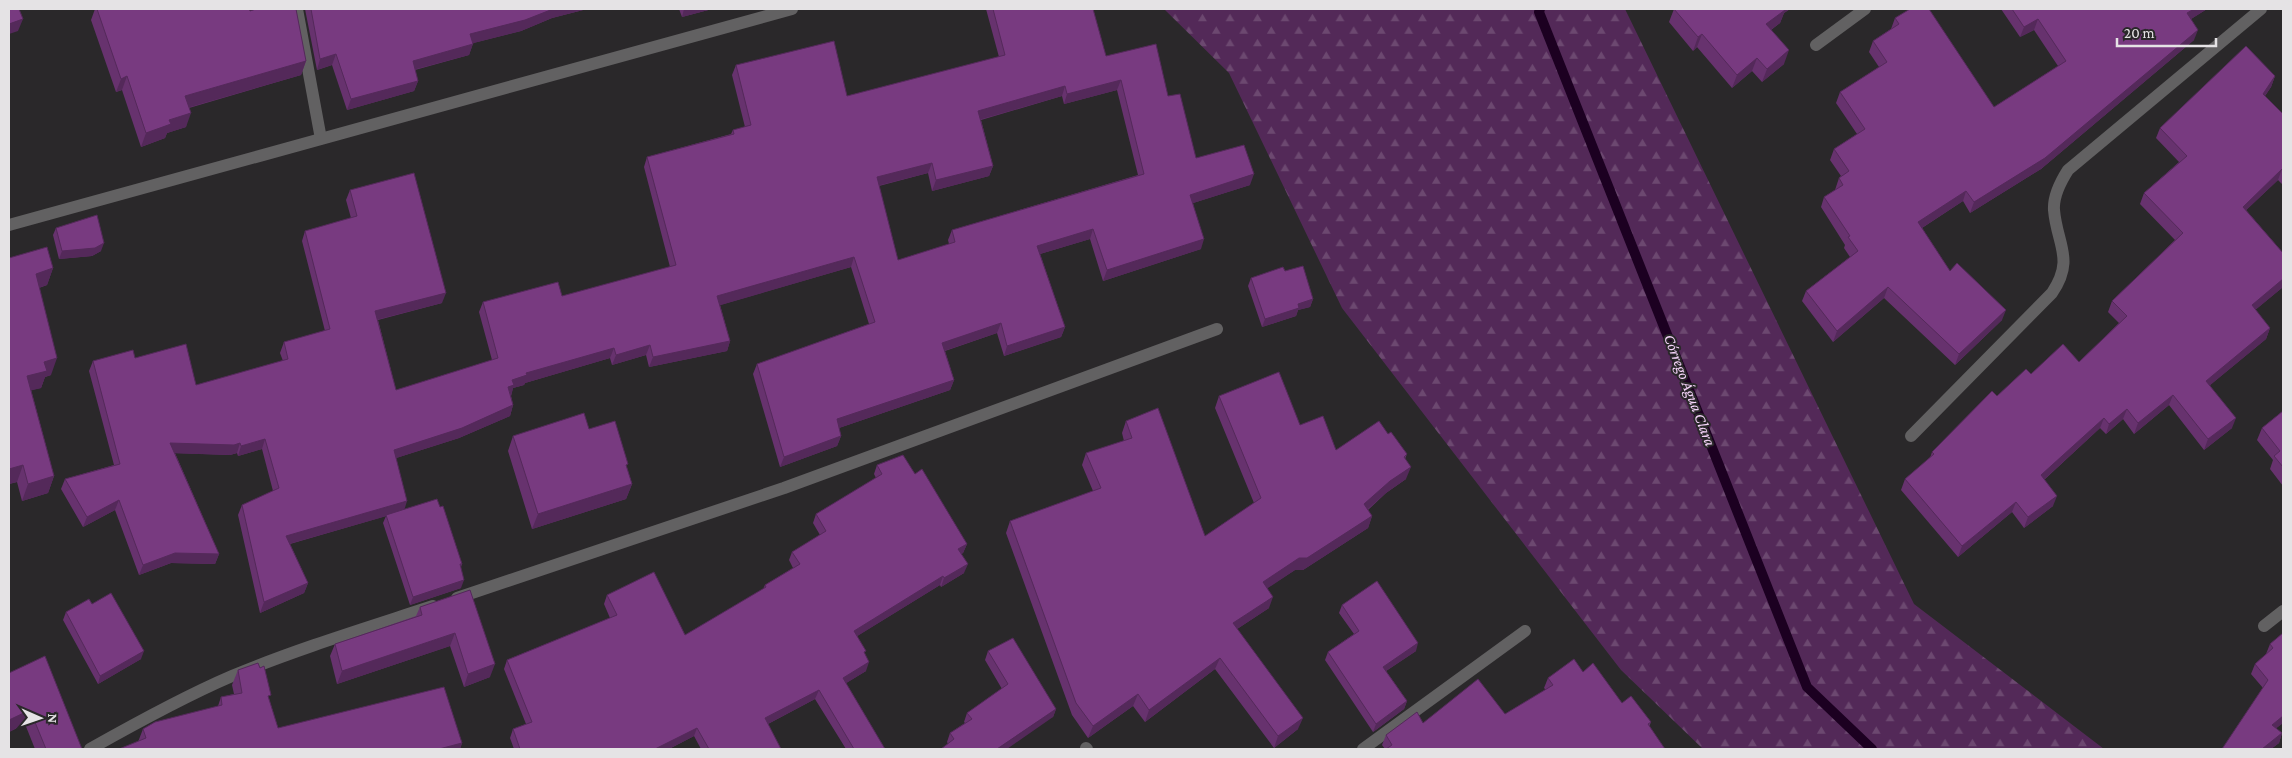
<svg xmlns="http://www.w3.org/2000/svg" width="2292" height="758" font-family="'Crimson Pro',serif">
<defs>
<pattern id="forest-firs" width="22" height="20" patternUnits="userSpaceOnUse" patternTransform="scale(1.25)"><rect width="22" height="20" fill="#532958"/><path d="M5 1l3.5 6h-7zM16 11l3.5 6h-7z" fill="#6c4870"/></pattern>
</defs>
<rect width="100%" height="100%" fill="#2a282a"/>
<!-- forest -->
<path fill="url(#forest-firs)" d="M1164 9H1625L1914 604 2104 749H1703L1621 670 1342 308 1229 73Z"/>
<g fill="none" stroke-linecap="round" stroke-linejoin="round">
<!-- stream -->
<path stroke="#1c0021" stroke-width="10" d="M1540 9 1539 12 1807 687 1872 749"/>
<!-- street -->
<path stroke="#626162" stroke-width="12" d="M297 9 321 139
M1816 45 1865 9
M9 225 792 9
M1911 436 2052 293C2075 259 2057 245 2054 210 2053 196 2061 181 2068 170L2261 9
M457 598 784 488 1217 329
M2264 626 2283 611
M1086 748 1087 749
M90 749C136 723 183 697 232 676 297 649 366 628 433 606
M1363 749 1525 631"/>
</g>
<!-- wall -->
<path fill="#67326e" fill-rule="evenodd" d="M95 9H249L250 11 306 61 301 75 189 108 186 127 167 133 165 138 141 147 122 90 116 92 91 20Z
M305 9H587L552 18 521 31 473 43 469 55 415 70 418 81 414 91 347 110 332 65 317 70Z
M679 9H712L682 17Z
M986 9H1093L1106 56 1168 96 1196 158 1250 185 1193 203 1201 249 1103 281 1090 239 1040 254 1065 327 1061 337 1004 356 997 333 945 351 954 380 950 390 839 428 841 436 837 446 780 467 753 374 757 364 869 324 851 267 720 305 730 341 727 351 649 367 646 355 612 365 610 358 525 383 524 385 513 388 511 396 513 405 510 416 459 438 396 458 404 510 440 507 462 564 461 567V588L410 605 383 523 386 516 290 544 308 583 304 593 260 613 238 515 242 505 273 491 262 449 238 456 237 453 230 455 175 453 219 554 215 564 171 563 139 575 115 510 83 527 61 489 65 479 114 465 89 371 93 361 135 358 196 385 283 361 280 353 284 342 325 331 302 241 305 231 351 218 346 200 350 190 442 303 378 320 396 390 492 360 479 312 483 302 562 296 670 267 644 167 647 157 731 134 733 130 745 127 732 75 736 65 847 96 999 57ZM1117 90 1138 175 952 230 948 240 949 244 898 260 879 186 928 173 932 191 989 176 993 166 981 120 1062 96 1064 104Z
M1674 9H1790L1784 13 1780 23 1771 30 1784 64 1762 82 1752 71 1732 88 1697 47 1693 51 1669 22Z
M2001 9H2207L2191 19 2194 40 2041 169 1970 213 1963 201 1922 228 1950 271 2002 320 1955 365 1884 298 1833 342 1802 301 1806 291 1850 257 1844 248 1845 245 1821 207 1824 197 1835 190 1839 178 1841 176 1830 160 1834 149 1857 134 1836 103 1840 92 1879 67 1869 52 1873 41 1891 29 1895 18 1994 107 2058 66 2034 30 2020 37Z
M2275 76 2271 87 2265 96 2283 114V185L2278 180 2246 210 2283 253V287L2255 310 2270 328 2266 339 2210 385 2232 428 2204 450 2169 405 2134 434 2123 419 2106 434 2100 428 2044 480 2053 506 2024 528 2012 512 1958 557 1901 490 1905 479 1930 458 1932 452 1997 396 2031 374 2079 362 2119 323 2108 312 2112 301 2175 240 2140 204 2144 193 2179 162 2156 138 2160 128Z
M56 228 101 251 92 256 59 259 53 235Z
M9 258 53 268 47 285 39 288 51 375 45 377 41 388 31 390 54 476 48 493 22 501 17 482 9 484Z
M1285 271 1313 299 1310 307 1298 310 1296 316 1262 327 1248 286 1251 278Z
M1219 396 1300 425 1336 450 1388 434 1407 454 1405 459 1406 479 1386 493 1368 510 1372 516 1368 528 1303 570H1295L1267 588 1269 608 1237 629 1298 729 1274 748 1215 669 1145 722 1133 706 1088 738 1072 715 1006 533 1010 521 1093 491 1082 465 1086 453 1124 441 1122 433 1126 421 1205 536 1254 503 1215 408Z
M2283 411V486L2270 469 2273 460 2257 440 2262 428Z
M513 436 627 468 632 484 626 499 532 529 508 451Z
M877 465 915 474 967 544 963 553 961 554 964 573 941 587 940 585 857 636 865 655 866 671 846 683 885 749H846L815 699 768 724 781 749H701L694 736 669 749H514L510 738 513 729 526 724 504 669 507 660 610 618 604 604 607 595 685 635 763 589 765 585 793 568 789 560 792 552 820 535 813 523 816 514 876 478 874 474Z
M470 590 490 677 464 687 450 646 337 684 330 656 335 644 416 616 420 607Z
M92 604 141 659 98 684 63 620 66 612Z
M1342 605 1416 651 1386 671 1407 701 1404 709 1373 732 1325 660 1328 652 1354 634 1339 613Z
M2283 633V723L2276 728 2282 733 2279 743 2271 749H2223L2263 688 2251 674 2255 664 2266 654 2270 644Z
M988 651 1056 709 1053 717 948 744 947 742 950 733 965 723 964 722 967 713 1002 689 985 660Z
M238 670 269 699 278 728 462 743 460 749H119L138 742 143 729 218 706 221 697 234 694 232 685Z
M1583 672 1622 703 1651 722 1649 727 1665 749H1385L1382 745 1386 735 1423 723 1505 714 1546 690 1544 688 1548 678Z
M9 673 82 749H35L25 724 9 732Z"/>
<!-- shaded-wall -->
<path fill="#54295a" d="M553 9H587L552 18 521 31 466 45 470 34Z
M684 9H712L682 17Z
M1779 9H1790L1784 13 1780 23 1761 37 1766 24Z
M2194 9H2207L2183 24 2187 13Z
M23 19 18 31 9 34V24Z
M2038 19 2034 30 2020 37 2024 27Z
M2198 30 2194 40 2041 169 1970 213 1974 202Z
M1702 34 1697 47 1693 51 1698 37Z
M473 44 469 55 409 71 413 61Z
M1789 50 1784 64 1762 82 1767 69Z
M336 54 332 65 317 70 320 59Z
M1757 58 1752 71 1732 88 1737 75Z
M306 61 301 75 180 110 185 96Z
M127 76 122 90 116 92 121 79Z
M2275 76 2271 87 2259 104 2263 94Z
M1121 80 1117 90 1064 104 1067 94Z
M418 81 414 91 347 110 351 99Z
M1065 86 1062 96 975 121 978 111Z
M191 113 186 127 167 133 165 138 141 147 146 133 169 120Z
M932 163 928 173 873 187 877 177Z
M993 166 989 176 932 191 936 180Z
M2282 169 2278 180 2239 217 2243 207Z
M1254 174 1250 185 1187 205 1190 195Z
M1966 191 1963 201 1914 233 1918 222Z
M1093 229 1090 239 1033 256 1037 246Z
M1204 239 1201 249 1103 281 1107 270Z
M104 243 101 251 92 256 59 259 62 251Z
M854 257 851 267 714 307 717 296Z
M53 268 47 285 29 291 36 274Z
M2283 279V287L2248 316 2252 305Z
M1888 287 1884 298 1833 342 1837 331Z
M446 293 442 303 372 321 375 311Z
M1313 299 1310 307 1298 310 1296 316 1262 327 1265 319 1298 304Z
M2006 310 2002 320 1955 365 1959 354Z
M1001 323 997 333 938 353 942 343Z
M1065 327 1061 337 1004 356 1007 346Z
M2270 328 2266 339 2203 391 2206 381Z
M730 341 727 351 649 367 653 357Z
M650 345 646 355 612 365 616 355Z
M614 348 610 358 525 383 524 385 513 388 511 396 508 387 512 380 526 373Z
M57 358 51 375 45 377 41 388 21 393 27 376 44 362Z
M954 380 950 390 833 430 837 419Z
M2173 395 2169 405 2134 434 2138 423Z
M513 405 510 416 459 438 390 460 394 450Z
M2127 409 2123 419 2106 434 2109 424Z
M2104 418 2100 428 2037 486 2041 475Z
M2236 418 2232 428 2204 450 2208 439Z
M841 436 837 446 780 467 784 457Z
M265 439 262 449 238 456 241 446Z
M170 443H240L237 453 230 455 167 453Z
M23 465 17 482 9 484V469Z
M1411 467 1406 479 1386 493 1360 516 1364 504 1390 481Z
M54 476 48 493 22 501 28 484Z
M632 484 626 499 532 529 538 514Z
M2057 496 2053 506 2024 528 2028 517Z
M119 500 115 510 83 527 87 517Z
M407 501 404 511 282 546 286 536Z
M2016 502 2012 512 1958 557 1962 546Z
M1372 516 1368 528 1303 570H1295L1259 594 1263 582 1299 558Z
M967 544 963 553 955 558 958 549Z
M175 553 219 554 215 564 171 563 139 575 143 565Z
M968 564 964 573 941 587 944 578Z
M943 576 940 585 851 640 854 631Z
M464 580 461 588 410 605 413 597Z
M308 583 304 593 260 613 264 602Z
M1273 597 1269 608 1228 635 1233 623Z
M455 633 450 646 337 684 342 671Z
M1418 643 1416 651 1380 675 1383 667Z
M144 651 141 659 98 684 100 676Z
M1220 658 1215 669 1145 722 1149 710Z
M869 662 866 671 840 687 843 678Z
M495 664 490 677 464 687 468 674Z
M819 690 815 699 762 727 765 718Z
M1138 694 1133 706 1088 738 1093 726Z
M1407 701 1404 709 1373 732 1376 724Z
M1056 709 1053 717 1007 749H997Z
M30 710 25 724 9 732V720Z
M2283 716V723L2269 734 2272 725Z
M1303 718 1298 729 1274 748 1278 736Z
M697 728 694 736 669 749H655Z
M2282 733 2279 743 2271 749H2262Z
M462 743 460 749H439Z"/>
<!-- building -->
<path fill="#783a80" stroke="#54295a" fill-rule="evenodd" d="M9 9H19L23 19 9 24Z
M97 9H249L250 11 256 9H296L306 61 185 96 191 113 169 120 171 124 146 133 127 76 121 79Z
M311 9H553L525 20 470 34 473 44 413 61 418 81 351 99 336 54 320 59Z
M993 9H1093L1106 56 1156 44 1168 96 1180 94 1196 158 1244 145 1254 174 1190 195 1204 239 1107 270 1093 229 1037 246 1065 327 1007 346 1001 323 942 343 954 380 837 419 841 436 784 457 757 364 875 322 854 257 717 296 730 341 653 357 650 345 616 355 614 348 526 373 527 375 512 380 514 385 508 387 513 405 462 428 394 450 407 501 286 536 308 583 264 602 242 505 279 488 265 439 241 446 240 443 234 445 170 443 219 554 175 553 143 565 119 500 87 517 65 479 120 464 93 361 133 350 135 358 186 344 196 385 288 359 284 342 330 329 305 231 357 216 350 190 414 173 446 293 375 311 396 390 498 358 483 302 558 282 562 296 676 265 647 157 734 134 733 130 751 125 736 65 834 41 847 96 1005 55ZM1121 80 1144 174 952 230 955 242 898 260 877 177 932 163 936 180 993 166 978 111 1065 86 1067 94Z
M1674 9H1784L1785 10 1766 24 1789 50 1767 69 1757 58 1737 75 1702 34 1698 37Z
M1910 9H1929L1994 107 2066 61 2038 19 2024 27 2012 9H2194L2187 13 2198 30 2045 158 1974 202 1966 191 1918 222 1950 271 1957 263 2006 310 1959 354 1888 287 1837 331 1806 291 1858 251 1848 237 1850 236 1824 197 1843 185 1839 178 1849 171 1834 149 1865 129 1840 92 1887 62 1873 41 1899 24 1895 18Z
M2246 46 2275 76 2263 94 2283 114V171L2282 169 2243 207 2283 253V279L2252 305 2270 328 2206 381 2236 418 2208 439 2173 395 2138 423 2127 409 2109 424 2104 418 2041 475 2057 496 2028 517 2016 502 1962 546 1905 479 1934 454 1932 452 1992 391 1997 396 2026 369 2031 374 2063 344 2079 362 2127 316 2112 301 2183 233 2144 193 2187 156 2160 128Z
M97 215 104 243 95 248 62 251 56 228Z
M47 247 53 268 36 274 57 358 44 362 47 371 27 376 54 476 28 484 23 465 9 469V258Z
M1303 266 1313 299 1298 304 1299 308 1265 319 1251 278 1283 267 1285 271Z
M1279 372 1300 425 1323 416 1336 450 1379 421 1388 434 1391 432 1407 454 1404 457 1411 467 1390 481 1364 504 1372 516 1307 558H1299L1263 582 1273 597 1233 623 1303 718 1278 736 1220 658 1149 710 1138 694 1093 726 1076 703 1010 521 1101 488 1086 453 1132 438 1126 421 1158 408 1205 536 1261 498 1219 396Z
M2283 411V467L2274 456 2280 451 2262 428Z
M584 413 589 429 615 421 628 464 626 465 632 484 538 514 513 436Z
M903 455 915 474 922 469 967 544 958 549 968 564 944 578 943 576 854 631 866 651 864 652 869 662 843 678 885 749H854L819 690 765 718 781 749H709L697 728 655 749H520L513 729 532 722 507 660 617 615 607 595 654 572 685 635 766 587 765 585 800 564 792 552 826 531 816 514 882 474 877 465Z
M437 499 440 507 443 506 462 564H460L464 580 413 597 386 515Z
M1377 581 1418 643 1383 667 1407 701 1376 724 1328 652 1359 631 1342 605Z
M470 590 495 664 468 674 455 633 342 671 335 644 422 615 420 607Z
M111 593 144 651 100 676 66 612 89 599 92 604Z
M2283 633V716L2272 725 2282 733 2262 749H2222L2268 680 2255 664 2273 648 2270 644Z
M1013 638 1056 709 997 749H941L954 739 950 733 972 719 967 713 1008 684 988 651Z
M45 656 82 749H46L30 710 9 720V673Z
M1574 659 1583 672 1593 663 1622 703 1631 696 1651 722 1648 724 1665 749H1386L1392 745 1386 735 1417 712 1423 723 1478 679 1505 714 1553 685 1548 678Z
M258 663 260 668 264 666 271 695 268 696 278 728 444 687 462 743 439 749H119L146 738 143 729 155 722 222 705 221 697 242 693 238 670Z"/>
<g text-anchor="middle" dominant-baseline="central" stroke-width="4" stroke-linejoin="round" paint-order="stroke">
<!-- water labels -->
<g font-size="16" font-style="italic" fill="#f5d3f9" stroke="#2a282a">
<text transform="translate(1690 390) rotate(69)">Córrego Água Clara</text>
</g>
</g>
<!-- border -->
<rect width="2292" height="758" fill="none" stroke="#e5e3e5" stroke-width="20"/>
<!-- north arrow -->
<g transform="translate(40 718) rotate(92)" stroke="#2a282a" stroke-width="4" paint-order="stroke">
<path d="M0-4L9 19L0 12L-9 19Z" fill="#e5e3e5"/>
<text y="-8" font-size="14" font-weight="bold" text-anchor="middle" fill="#e5e3e5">N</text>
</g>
<!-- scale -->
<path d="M2117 38v8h99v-8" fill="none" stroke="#e5e3e5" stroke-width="2.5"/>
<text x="2124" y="38" font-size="15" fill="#e5e3e5" stroke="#2a282a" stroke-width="4" paint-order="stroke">20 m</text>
</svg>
